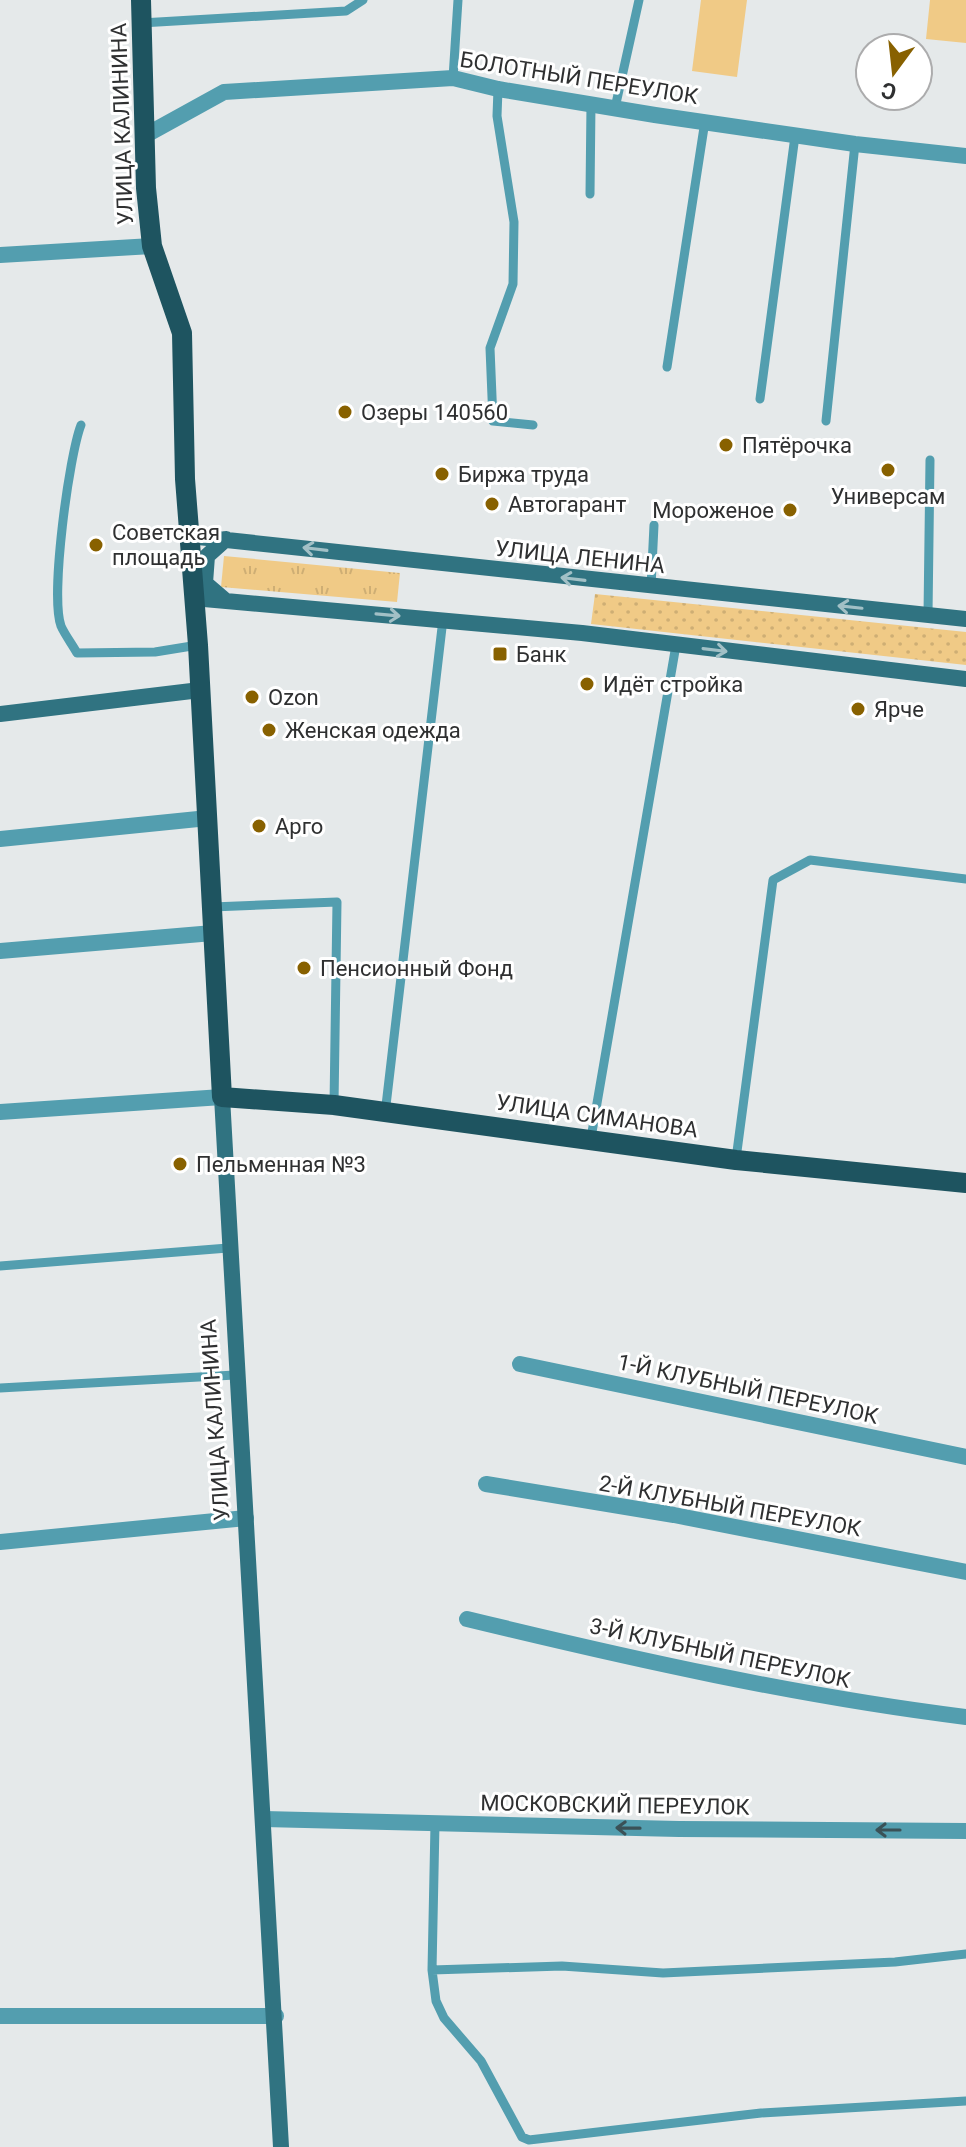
<svg xmlns="http://www.w3.org/2000/svg" width="966" height="2147" font-family="Roboto,sans-serif">
<defs>
<pattern id="grass-tufts" width="24" height="20" patternUnits="userSpaceOnUse" patternTransform="scale(2)"><rect width="24" height="20" fill="#f0ca86"/><path d="M3 7l-1-3M5 7V3M7 7l1-3M15 17l-1-3M17 17v-4M19 17l1-3" fill="none" stroke="#ceae74"/></pattern>
<pattern id="park-dots" width="8" height="8" patternUnits="userSpaceOnUse" patternTransform="scale(2)"><rect width="8" height="8" fill="#f0ca86"/><path d="M2 2h.1M6 6h.1" fill="none" stroke="#ceae74" stroke-width="1.8" stroke-linecap="round"/></pattern>
</defs>
<rect width="100%" height="100%" fill="#e5e9ea"/>
<!-- grass -->
<path fill="url(#grass-tufts)" d="M224 556 400 573 397 602 221 587Z"/>
<!-- park -->
<path fill="url(#park-dots)" d="M595 594 966 632V665L591 624Z"/>
<!-- pitch -->
<path fill="#f0ca86" d="M701 0H747L737 77 692 71Z
M930 0H966V43L926 39Z"/>
<g fill="none" stroke-linecap="round" stroke-linejoin="round">
<!-- lane -->
<path stroke="#539eaf" stroke-width="9" d="M141 23 346 11 363 0
M453 78 458 0
M498 89 497 116 514 222 513 284 490 348 493 421 533 425
M615 108 639 0
M590 194 591 104
M667 367 705 121
M760 399 795 136
M826 421 855 144
M81 425C69 456 50 596 61 626 65 635 72 644 77 653L155 652 198 645
M651 587 654 525
M928 615 930 460
M212 907 337 902 334 1105
M385 1114 443 619
M591 1138 676 645
M736 1159 773 880 810 860 966 879
M0 1266 228 1248
M0 1388 235 1375
M435 1824 432 1970 436 2001 444 2018 481 2061 522 2137 529 2140 761 2113 966 2101
M432 1970 562 1966 663 1973 895 1962 966 1954"/>
<!-- street -->
<path stroke="#539eaf" stroke-width="16" d="M146 135 224 92 453 78 498 89 655 115 855 144 966 156
M0 255 152 246
M0 839 208 818
M0 951 213 933
M0 1112 222 1097
M520 1364 966 1457
M486 1484 674 1515 966 1572
M0 1542 246 1518
M467 1619C632 1659 797 1696 966 1717
M264 1819 679 1829 966 1831
M0 2016H276"/>
<!-- secondary -->
<path stroke="#307381" stroke-width="16" d="M189 536 966 619
M226 539 207 556 205 583 226 601
M193 598 582 633 966 679
M0 714 200 690
M222 1097 281 2147"/>
<!-- primary -->
<path stroke="#1e5460" stroke-width="20" d="M141 0 146 188 152 246 182 333 185 479 198 645 222 1097 334 1105 736 1160 966 1183"/>
</g>
<!-- one-way arrows -->
<defs><path id="oneway-shaft" d="M-6 0H5M1.5-3L5.5 0L1.5 3" fill="none" stroke-width="1.6" stroke-linecap="round" stroke-linejoin="round" transform="scale(2)"/></defs>
<g stroke="#a2c0c6">
<use href="#oneway-shaft" transform="translate(315 549) rotate(-173)"/>
<use href="#oneway-shaft" transform="translate(573 579) rotate(-173)"/>
<use href="#oneway-shaft" transform="translate(850 607) rotate(-174)"/>
<use href="#oneway-shaft" transform="translate(388 615) rotate(5)"/>
<use href="#oneway-shaft" transform="translate(715 650) rotate(7)"/>
</g>
<g stroke="#3a5157">
<use href="#oneway-shaft" transform="translate(628 1828) rotate(-179)"/>
<use href="#oneway-shaft" transform="translate(888 1830) rotate(-180)"/>
</g>
<!-- markers -->
<g fill="#886100" stroke="#fff" stroke-width="3">
<circle cx="345" cy="412" r="8"/>
<circle cx="726" cy="445" r="8"/>
<circle cx="888" cy="470" r="8"/>
<circle cx="442" cy="474" r="8"/>
<circle cx="492" cy="504" r="8"/>
<circle cx="790" cy="510" r="8"/>
<circle cx="96" cy="545" r="8"/>
<rect x="492" y="646" width="16" height="16" rx="4"/>
<circle cx="587" cy="684" r="8"/>
<circle cx="252" cy="697" r="8"/>
<circle cx="858" cy="709" r="8"/>
<circle cx="269" cy="730" r="8"/>
<circle cx="259" cy="826" r="8"/>
<circle cx="304" cy="968" r="8"/>
<circle cx="180" cy="1164" r="8"/>
</g>
<g text-anchor="middle" dominant-baseline="central" stroke-width="6" stroke-linejoin="round" paint-order="stroke">
<!-- street labels -->
<g font-size="22" fill="#2f3031" stroke="#fff">
<text transform="translate(579 78) rotate(9)">БОЛОТНЫЙ ПЕРЕУЛОК</text>
<text transform="translate(122 124) rotate(-92)">УЛИЦА КАЛИНИНА</text>
<text transform="translate(580 557) rotate(6)">УЛИЦА ЛЕНИНА</text>
<text transform="translate(597 1116) rotate(8)">УЛИЦА СИМАНОВА</text>
<text transform="translate(748 1389) rotate(12)">1-Й КЛУБНЫЙ ПЕРЕУЛОК</text>
<text transform="translate(215 1420) rotate(-94)">УЛИЦА КАЛИНИНА</text>
<text transform="translate(730 1506) rotate(10)">2-Й КЛУБНЫЙ ПЕРЕУЛОК</text>
<text transform="translate(720 1653) rotate(12)">3-Й КЛУБНЫЙ ПЕРЕУЛОК</text>
<text transform="translate(615 1805) rotate(1)">МОСКОВСКИЙ ПЕРЕУЛОК</text>
</g>
<!-- poi labels -->
<g font-size="22" fill="#2f3031" stroke="#fff" text-anchor="start">
<text x="361" y="412">Озеры 140560</text>
<text x="742" y="445">Пятёрочка</text>
<text x="458" y="474">Биржа труда</text>
<text x="888" y="496" text-anchor="middle">Универсам</text>
<text x="508" y="504">Автогарант</text>
<text x="774" y="510" text-anchor="end">Мороженое</text>
<text x="112" y="532">Советская<tspan x="112" dy="25">площадь</tspan></text>
<text x="516" y="654">Банк</text>
<text x="603" y="684">Идёт стройка</text>
<text x="268" y="697">Ozon</text>
<text x="874" y="709">Ярче</text>
<text x="285" y="730">Женская одежда</text>
<text x="275" y="826">Арго</text>
<text x="320" y="968">Пенсионный Фонд</text>
<text x="196" y="1164">Пельменная №3</text>
</g>
</g>
<!-- north arrow -->
<g transform="translate(894 72) rotate(195)"><circle r="38" fill="#ffffff" stroke="#acacad" stroke-width="2"/>
<path d="M0-6L14 30L0 20L-14 30Z" fill="#886100"/>
<text y="-12" font-size="22" font-weight="bold" text-anchor="middle" fill="#2f3031">С</text>
</g>
</svg>
